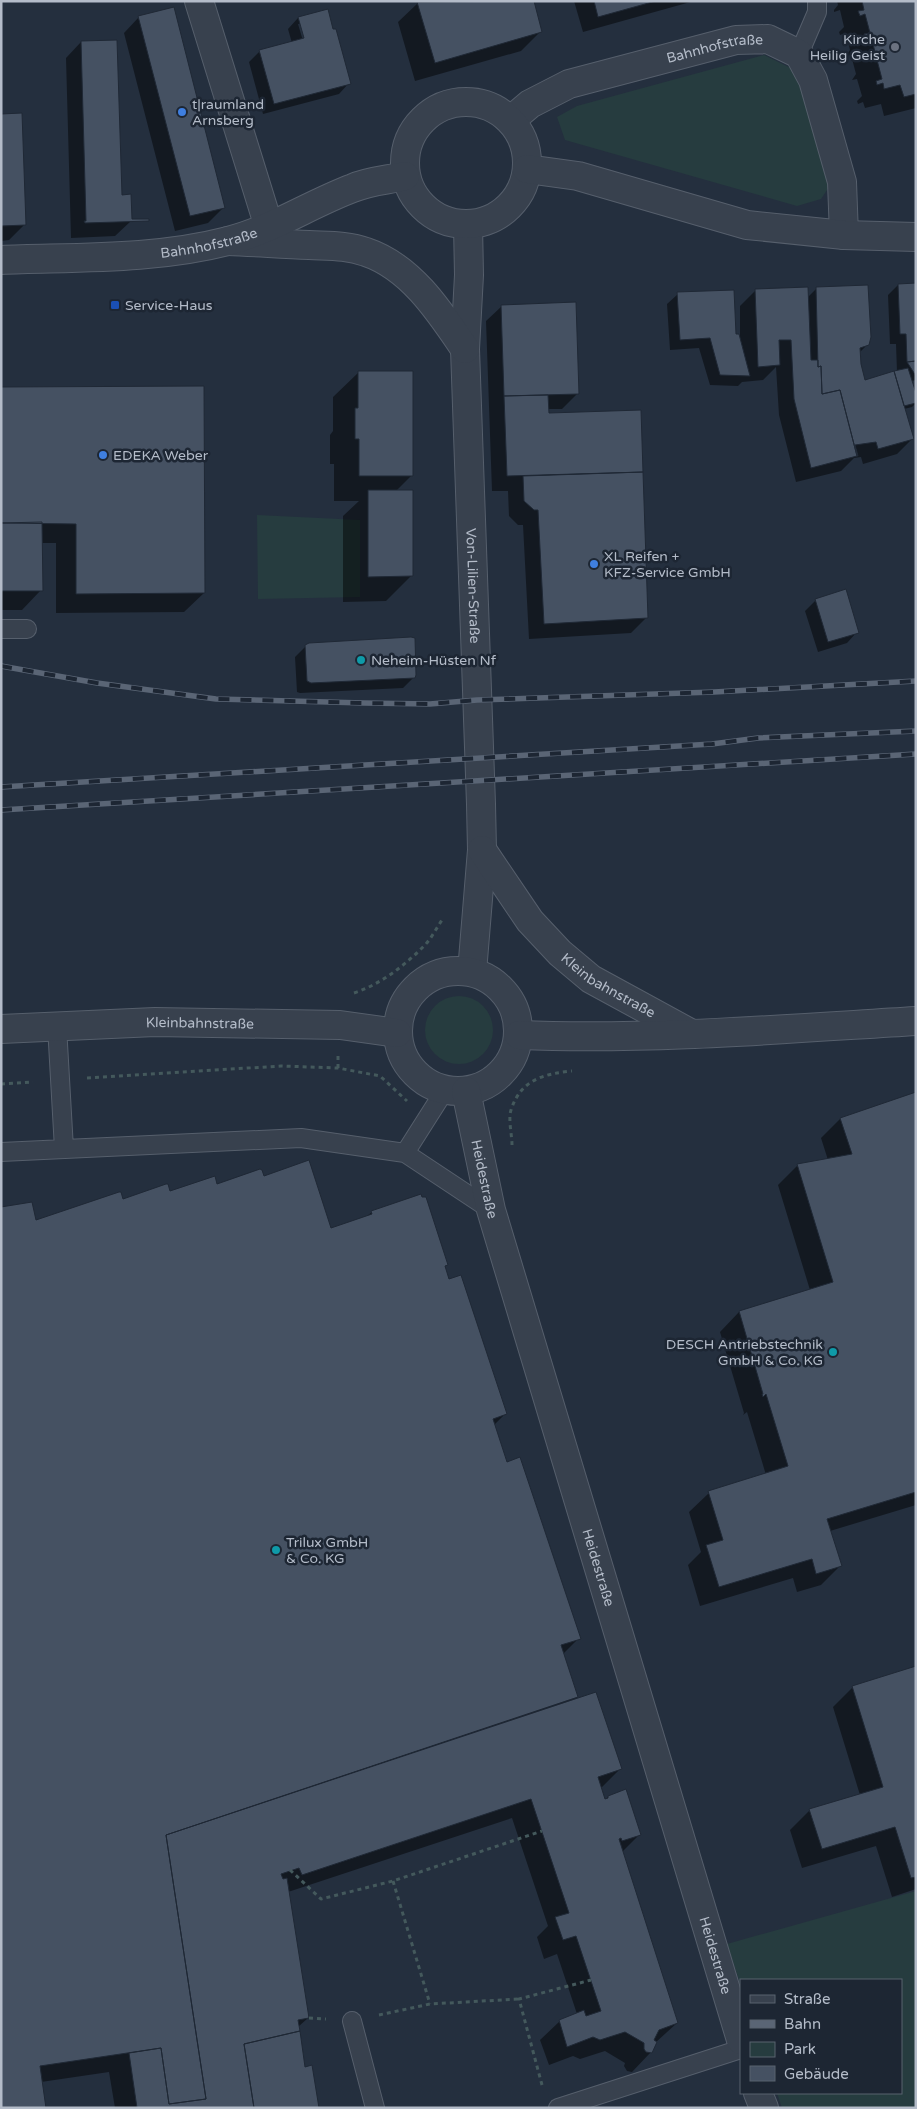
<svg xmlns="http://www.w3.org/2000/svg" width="917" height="2109" font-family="'Varela Round',sans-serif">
<rect width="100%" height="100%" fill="#242f3e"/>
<!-- green -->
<path fill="#263c3f" d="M764 55 801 73 833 181 821 199 797 206 565 140 557 117 577 106Z
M257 515 360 520V597L258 599Z
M425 1030a34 34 0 1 1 68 0a34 34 0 1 1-68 0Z
M916 1891V2108H782L777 2093H901V1980H741V1986L727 1944Z"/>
<!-- shadow -->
<path fill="#0007" fill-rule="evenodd" d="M423 1H532L541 31 521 51 415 81 398 22 418 3Z
M574 1H694L583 32Z
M837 1H916V108L884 116 881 104 865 108 863 102 858 104 857 101 862 96 857 79 852 80 856 74 851 55 846 56 850 50 846 33 840 35 839 32 844 27 840 10 834 12V10L838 5Z
M139 17 224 207 208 223 175 231 124 33Z
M298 18 349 83 339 94 263 114 249 62 260 51 292 43 288 29ZM298 24H301L306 44H304Z
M81 42 121 196 131 221 115 236 71 238 66 58Z
M1 115 24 225 9 240 1 241Z
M916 284V380L911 381 916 403 912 407 904 409 912 439 897 454 863 464 861 457 854 458 841 471 796 482 779 415 776 367 763 380 742 382 738 386 710 385 699 348 670 350 667 304 678 294 735 335 740 343V306L756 290 807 298 817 288 868 344 859 353 864 382 897 372 896 344H890L888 295 898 285Z
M502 306 578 393 562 409H547V414L639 411 647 617 631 633 529 639 523 525H518L509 516 508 491H492L486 321Z
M359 372 412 475 396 491 411 576 386 601 343 602V516L359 501H334V464H330V435L333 431V397Z
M1 388 204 593 184 612 56 613V543H41V590L22 610H1Z
M816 600 857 632 847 643 818 652 805 611Z
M306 646 414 677 403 688 300 693 297 692 295 657Z
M916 1094V1505L830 1531 840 1566 821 1585 797 1592 793 1578 700 1606 688 1565 701 1552 689 1512 709 1493 766 1475 747 1412 743 1415 744 1413 720 1332 739 1312 810 1290 778 1185 798 1165 828 1160 821 1138 840 1119Z
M263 1178 330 1229 366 1217 372 1212 447 1265 444 1267 505 1414 494 1425 506 1463 579 1638 562 1655 577 1699 621 1768 601 1788 605 1800 608 1797 640 1834 622 1852 677 2023 655 2043 651 2052 632 2072 627 2071 624 2066 625 2063 605 2051 580 2059 573 2056 549 2065 540 2040 560 2021 577 2014 557 1954 544 1959 537 1937 548 1926 512 1818 288 1892 308 2018 298 2027 304 2068 317 2108H115L109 2072 41 2082 1 2108 35 1222 122 1201Z
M916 1668V1889L892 1897 876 1846 802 1868 790 1830 809 1811 860 1795 833 1707 852 1688Z"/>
<!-- building -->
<path fill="#455162" stroke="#1f2835" d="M534 1 542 32 435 63 417 2Z
M594 1H656L598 17Z
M862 1H916V94L904 97 900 85 884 89 883 83 877 85 876 81 882 79 877 60 871 61 870 58 876 56 871 36 865 38 864 34 870 33 865 14 860 16 858 11 864 10Z
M174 7 225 208 190 216 138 16Z
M328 9 333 29H336L351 84 274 104 259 50 304 38 298 17Z
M117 40 122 195 131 194 132 219H149V221L85 223 84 221H86L81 41Z
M22 113 26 225 1 226V114Z
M916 283V361L907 362 906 334H900L898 284Z
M868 285 871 337 869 345 860 348 861 364 865 380 894 371 914 439 878 449 876 442 855 445 858 456H857L840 390 822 394 821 366 818 367 816 287Z
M808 287 811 360H818V367L821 366 822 394 840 390 857 456 811 468 794 399 791 340H779L780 365 758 367 755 289Z
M734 290 736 334H739L750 376 720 375 710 338 680 340 677 292Z
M576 302 579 394 504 396 501 305Z
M916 361V376L907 362Z
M908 368 916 393V403L904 406 894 371Z
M358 371H413V476H359V439H355V408H358Z
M204 386 205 593 76 594V524L1 523V387Z
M548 395 549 413 641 410 643 472 507 476 504 396Z
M643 472 648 618 544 624 538 510H534L524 501 523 476Z
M368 490H413V576L368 577Z
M42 522 43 591H1V523Z
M846 589 859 633 828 642 815 599Z
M411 637 415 638 416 675 415 678 311 683 307 681 305 645 309 643Z
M916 1092V1492L827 1519 842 1566 816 1574 812 1559 719 1587 706 1545 723 1540 708 1491 788 1466 766 1394 763 1397 762 1394H763L739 1311 833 1282 797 1164 852 1154 840 1118Z
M309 1160 331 1228 372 1214 371 1211 421 1194 422 1197H426L448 1265 445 1266 449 1279 461 1275 507 1414 493 1419 507 1462 520 1457 581 1639 561 1645 578 1697 166 1835 206 2099 169 2104 161 2048 40 2066 46 2108H1V1207L32 1202 36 1220 119 1192H121L123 1199 166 1184H168L170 1191 215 1176 217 1184 260 1169 262 1170 264 1176Z
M916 1666V1877L911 1878 895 1827 822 1849 809 1809 883 1787 852 1686Z
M596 1692 622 1769 598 1777 605 1799 608 1798V1796L626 1789 641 1835 622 1841 621 1838 619 1839 678 2023 659 2030 654 2040 657 2042 652 2053 646 2052 644 2049V2043L625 2032 600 2040 593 2037 567 2047 559 2020 584 2010 586 2016 601 2011 576 1936 563 1940 555 1917 569 1913 531 1799 302 1875 299 1868 281 1874 283 1879 287 1878 309 2018 298 2020 300 2031 244 2044 254 2108H137L129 2053 161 2048 169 2104 206 2099 166 1835Z
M300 2031 305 2067 312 2065 319 2108H254L244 2044Z"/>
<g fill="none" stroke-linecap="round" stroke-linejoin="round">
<defs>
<path id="service" d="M799 54 817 12V1
M1 629H27
M57 1026 64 1149
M445 1090 405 1153 491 1210
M1 1152 301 1138 405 1153
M352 2021 375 2108
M558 2108 741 2049"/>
<g id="minor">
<path d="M199 1 269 227"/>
<path id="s1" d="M511 120 530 104 569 84 736 40 768 39 799 54 813 80 842 182 844 235"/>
<path id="s2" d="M468 225 469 275 465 349 481 804 482 850 472 972"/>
<path d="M228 241C255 242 282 244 309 245 328 246 347 245 366 252 411 267 440 312 465 349"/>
<path id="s3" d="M482 850 530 921 560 953 591 979 690 1033"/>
<circle cx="458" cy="1031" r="60"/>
<path id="s4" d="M1 1029 155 1022 340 1025 397 1033"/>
<path d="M519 1035C651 1040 784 1029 916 1021"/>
<path id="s5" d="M466 1091 491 1210 741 2040"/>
<path d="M758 2093 764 2108"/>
</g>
<g id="tertiary">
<circle cx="466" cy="163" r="61"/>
<path d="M527 169 578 176 747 225 844 235 916 237"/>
<path id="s6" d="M1 260C76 257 154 260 228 241 272 230 310 204 353 188 369 181 388 180 405 176"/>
</g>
</defs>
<!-- service casing -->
<use href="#service" stroke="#565f6c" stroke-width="20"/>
<!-- minor casing -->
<use href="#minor" stroke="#565f6c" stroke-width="30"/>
<!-- tertiary casing -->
<use href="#tertiary" stroke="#565f6c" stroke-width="30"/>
<!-- path -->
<path stroke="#44595c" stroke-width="3" stroke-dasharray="4 4" stroke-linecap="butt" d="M354 993C381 984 404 966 424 946 431 939 436 929 442 920L444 921
M338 1068V1056
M87 1078 281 1066 338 1068 380 1076 407 1101
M1 1084 33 1082
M512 1145C512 1135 508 1119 511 1110 521 1079 544 1074 572 1071
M290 1870 321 1899 393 1881 542 1831
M393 1881 430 2004
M379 2015 430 2004 519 1999
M309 2018 326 2019
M542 2085 519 1999 591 1980"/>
<!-- service -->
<use href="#service" stroke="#38414e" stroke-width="18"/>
<!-- minor -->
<use href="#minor" stroke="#38414e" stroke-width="28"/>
<!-- tertiary -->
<use href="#tertiary" stroke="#38414e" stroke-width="28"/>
<defs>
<path id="rail" d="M1 666 97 683 216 699 364 703 430 704 477 700 714 692 916 681
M1 787 712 744 758 738 916 731
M1 810 916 754"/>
</defs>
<!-- rail casing -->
<use href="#rail" stroke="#5a6575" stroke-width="5.5"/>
<!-- rail -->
<use href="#rail" stroke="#1d2633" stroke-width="4" stroke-dasharray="11" stroke-linecap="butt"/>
</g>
<!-- markers -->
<circle fill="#6b7280" stroke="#1d2633" stroke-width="2" cx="895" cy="47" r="5"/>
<g fill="#3f7fe0" stroke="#1d2633" stroke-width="2">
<circle cx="182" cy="112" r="5"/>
<circle cx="103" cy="455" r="5"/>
<circle cx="594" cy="564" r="5"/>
</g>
<rect fill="#1a4fb4" stroke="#1d2633" stroke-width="2" x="110" y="300" width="10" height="10" rx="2.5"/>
<g fill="#0f9aa8" stroke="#1d2633" stroke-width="2">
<circle cx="361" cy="660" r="5"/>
<circle cx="833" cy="1352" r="5"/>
<circle cx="276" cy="1550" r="5"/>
</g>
<g text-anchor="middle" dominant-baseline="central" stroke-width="5" stroke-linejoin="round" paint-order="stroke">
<!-- poi labels -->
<g font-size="14" fill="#b4bcc9" stroke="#1d2633" text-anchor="start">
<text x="885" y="39" text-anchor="end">Kirche<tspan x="885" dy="16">Heilig Geist</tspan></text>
<text x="192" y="104">t|raumland<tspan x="192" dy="16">Arnsberg</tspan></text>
<text x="125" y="305">Service-Haus</text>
<text x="113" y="455">EDEKA Weber</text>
<text x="604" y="556">XL Reifen +<tspan x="604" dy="16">KFZ-Service GmbH</tspan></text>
<text x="371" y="660">Neheim-Hüsten Nf</text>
<text x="823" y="1344" text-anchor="end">DESCH Antriebstechnik<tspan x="823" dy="16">GmbH &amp; Co. KG</tspan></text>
<text x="286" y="1542">Trilux GmbH<tspan x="286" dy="16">&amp; Co. KG</tspan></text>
</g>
<!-- street labels -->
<g font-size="14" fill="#b4bcc9" stroke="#1d2633">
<text stroke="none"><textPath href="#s1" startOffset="219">Bahnhofstraße</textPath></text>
<text stroke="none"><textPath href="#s6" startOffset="209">Bahnhofstraße</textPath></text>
<text stroke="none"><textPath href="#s2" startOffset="361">Von-Lilien-Straße</textPath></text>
<text stroke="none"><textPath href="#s3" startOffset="188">Kleinbahnstraße</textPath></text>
<text stroke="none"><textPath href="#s4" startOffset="199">Kleinbahnstraße</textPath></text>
<text stroke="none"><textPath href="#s5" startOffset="90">Heidestraße</textPath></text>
<text stroke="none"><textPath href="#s5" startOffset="495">Heidestraße</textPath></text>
<text stroke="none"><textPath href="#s5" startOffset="900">Heidestraße</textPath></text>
</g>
</g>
<!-- border -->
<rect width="917" height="2109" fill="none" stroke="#b4bcc9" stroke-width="5"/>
<!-- legend -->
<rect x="740" y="1979" width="162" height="115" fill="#1d2633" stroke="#59626f"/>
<rect x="750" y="1995" width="25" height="8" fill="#38414e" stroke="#59626f"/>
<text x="784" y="2004" font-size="15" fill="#b4bcc9">Straße</text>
<rect x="750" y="2020" width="25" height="8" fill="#5a6575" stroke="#59626f"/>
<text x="784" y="2029" font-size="15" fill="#b4bcc9">Bahn</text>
<rect x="750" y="2042" width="25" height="15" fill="#263c3f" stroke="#59626f"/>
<text x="784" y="2054" font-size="15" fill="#b4bcc9">Park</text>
<rect x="750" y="2066" width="25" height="15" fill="#455162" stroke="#59626f"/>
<text x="784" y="2079" font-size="15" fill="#b4bcc9">Gebäude</text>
</svg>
